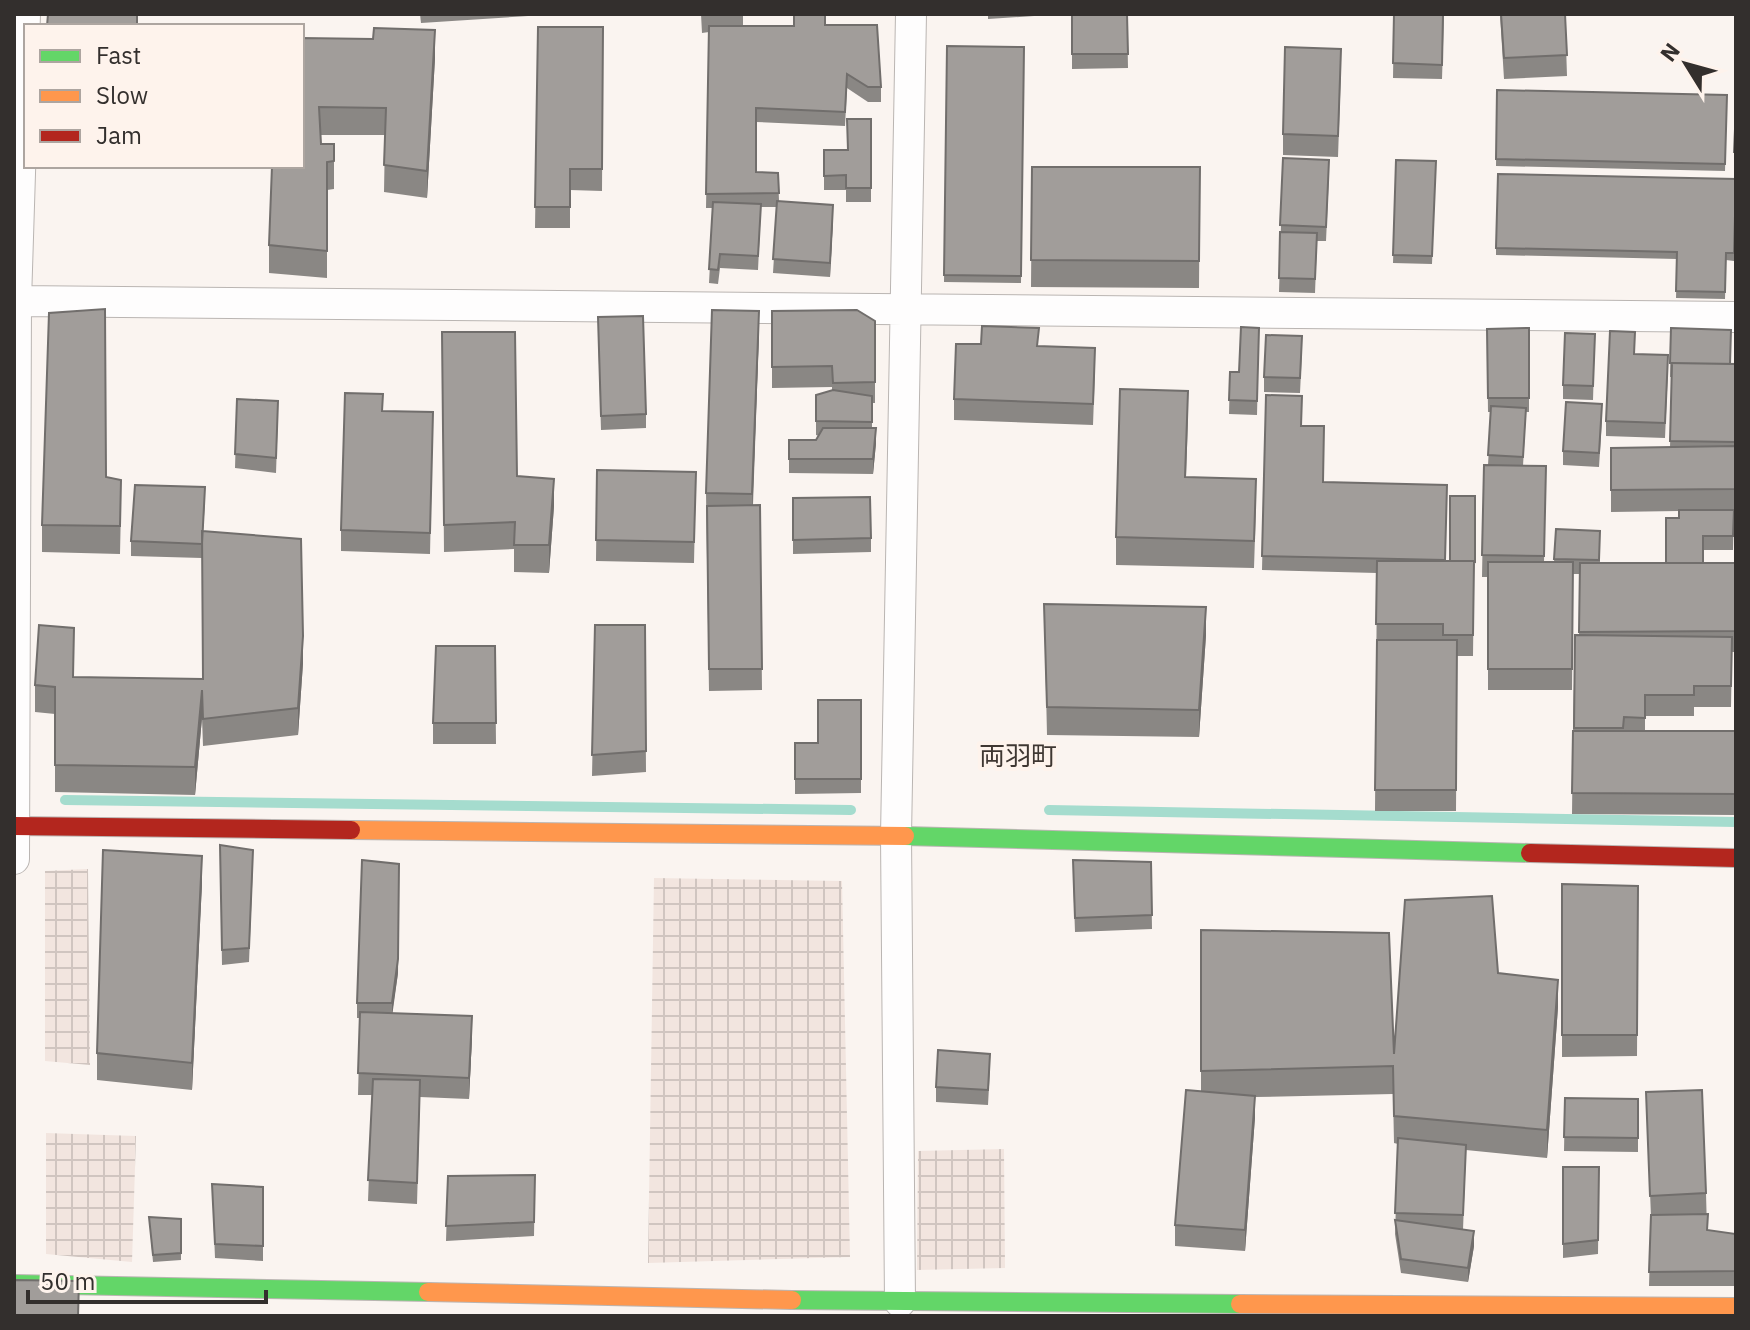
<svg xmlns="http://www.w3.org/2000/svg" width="1750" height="1330" font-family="'IBM Plex Sans','Noto Sans JP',sans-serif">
<defs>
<pattern id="industrial-grid" width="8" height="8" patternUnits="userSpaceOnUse" patternTransform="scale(2)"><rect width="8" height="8" fill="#f2e5df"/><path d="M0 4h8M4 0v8" fill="none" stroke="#d0c5c0"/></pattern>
</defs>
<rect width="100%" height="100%" fill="#faf4f0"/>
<!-- industrial -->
<path fill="url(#industrial-grid)" d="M88 869 90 1065 45 1061V871Z
M654 878 842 881 850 1257 648 1263Z
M46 1133 136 1136 132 1262 46 1254Z
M1004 1149 1005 1268 917 1270 918 1151Z"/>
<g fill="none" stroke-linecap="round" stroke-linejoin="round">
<!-- stream -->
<path stroke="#a5dcce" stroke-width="10" d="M65 800 851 810
M1049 810 1736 822"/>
<defs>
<path id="street" d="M16 301 1736 317
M14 859 16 301 25 14
M900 1302 896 836 911 14"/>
<path id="fast" d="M905 836 1530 853
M14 1284 428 1292
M792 1300 1240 1304"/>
<path id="slow" d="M351 830 905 836
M428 1292 792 1300
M1240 1304 1736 1307"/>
<path id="jam" d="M14 826 351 830
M1530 853 1736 858"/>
</defs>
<!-- street casing -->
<use href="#street" stroke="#bab5b2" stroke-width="32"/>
<!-- fast casing -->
<use href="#fast" stroke="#bab5b2" stroke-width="20"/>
<!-- slow casing -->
<use href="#slow" stroke="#bab5b2" stroke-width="20"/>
<!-- jam casing -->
<use href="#jam" stroke="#bab5b2" stroke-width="20"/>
<!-- street -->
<use href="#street" stroke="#fefdfd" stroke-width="30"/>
<!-- fast -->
<use href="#fast" stroke="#63d668" stroke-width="18"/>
<!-- slow -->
<use href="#slow" stroke="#ff974d" stroke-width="18"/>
<!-- jam -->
<use href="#jam" stroke="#b3261e" stroke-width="18"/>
</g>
<!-- wall -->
<path fill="#8a8784" d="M420 14H560L421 23Z
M701 14H743V26L825 25 881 87V102H868L847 88 845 126 756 122V172L778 173 779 201 833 219 830 277 773 273 777 207H761L758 270 720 268 718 284 709 283 713 208H706L709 32 702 33Z
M988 14H1063L988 19Z
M1072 14H1127L1128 68 1072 69Z
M1394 14H1444L1442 79 1393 78Z
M1500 14H1565L1567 76 1504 79Z
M538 27H603L602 191 570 190V228H535Z
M302 38 435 58 427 198 384 192 385 135H321V144H334V189L327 190V278L269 273V245Z
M947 46 1024 47 1021 283 944 282Z
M1341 70 1338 157 1283 155V134Z
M1497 90 1727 95 1725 171 1496 166Z
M1736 106V166H1734Z
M871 119V202H846V190H824V150H847Z
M1283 158 1329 175 1326 241H1317L1315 293 1279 292Z
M1396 160 1436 161 1432 264 1393 263Z
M1032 167H1200L1199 288 1031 287Z
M1736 179 1734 261 1726 260 1725 299 1676 298 1677 259 1496 255V248Z
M772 311 875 321V403H872V428L876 443 873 474 789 473V440H816L819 436 816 435V395L832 390V387L772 388Z
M1259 328 1257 415 1229 414 1230 372H1239Z
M1529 328V412H1526L1523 466H1546L1544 562H1554L1556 529 1600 531V563H1666L1679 518V511L1611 512V448L1670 447 1672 377H1670L1671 328 1731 364H1736V510H1734L1733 550H1703V563H1736V652H1732L1731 707H1694V716H1645V731H1736V815L1572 814 1573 731 1575 635H1579L1580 574H1573L1572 690H1488V577H1482L1484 465H1488L1491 412H1488L1487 329Z
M442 332 517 476 554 506 549 573 514 572V549L444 552Z
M598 332 646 414V428L601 430Z
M759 332 753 505H760L762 690 709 691 706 493Z
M1595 334 1593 400 1563 399V385Z
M1039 346 1095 369 1093 425 954 420V399Z
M1302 350 1300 393 1264 392V377Z
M1635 354 1668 369 1665 438 1606 436V421Z
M1266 395 1302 426 1323 482 1445 561H1450L1475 496 1473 656H1457L1456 811H1375L1377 573 1262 570Z
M237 399 278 415 276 473 235 468Z
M383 411 433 412 430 554 341 551V530Z
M1188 418 1186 477 1256 506 1254 568 1116 565V537Z
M1602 419 1599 467 1563 465V451Z
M597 470 696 472 694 563 596 561Z
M106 477 121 507 120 554 42 552V525Z
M793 498 871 538V552L793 554Z
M205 502 203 531 303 663 298 735 203 746 202 718 195 795 55 792V714L35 712V685L73 677 202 679V558L131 556V541Z
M1044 604 1206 635 1199 737 1047 735Z
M595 625H645L646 772 592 776Z
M495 646 496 744H433V723Z
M861 700V793L795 794V743H818Z
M220 845 253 864 249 962 222 965Z
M1151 862 1152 929 1075 932 1073 875Z
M202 883 192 1090 97 1080V1053Z
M1562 884 1638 886 1637 1056 1562 1057Z
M1201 930 1394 1054 1498 973 1558 1007 1547 1158 1466 1150 1463 1230 1474 1246 1468 1282 1401 1273 1395 1234 1398 1144 1394 1143 1393 1094 1255 1097V1117L1245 1251 1175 1246V1225L1201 1092Z
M398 973 392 1013 472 1037 469 1099 420 1097 417 1204 368 1201 372 1095H358L360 1018H357V1003Z
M990 1068 988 1105 936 1102V1087Z
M1646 1092 1706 1193 1707 1230 1736 1234V1286H1649L1651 1217Z
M1565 1098 1638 1099V1152L1564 1151Z
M1563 1167H1599L1598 1254 1563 1258Z
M535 1175 534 1236 446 1241 448 1176Z
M212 1184 263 1187V1261L215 1258Z
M149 1217 181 1219V1260L153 1262Z"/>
<!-- shaded-wall -->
<path fill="#716e6c" d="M435 30V58L427 198V171Z
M833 205V219L830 277V263Z
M759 311V332L752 515V494Z
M876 428V443L873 474V459Z
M554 479V506L549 573V545Z
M1206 607V635L1199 737V710Z
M303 636V663L298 735V708Z
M202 690V718L195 795V767Z
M202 856V883L192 1090V1063Z
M399 879 398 973 392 1017V1003Z
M1558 980V1007L1547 1158V1130Z
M472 1016V1037L469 1099V1078Z
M1255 1096V1117L1245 1251V1230Z
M1474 1231V1246L1468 1282V1268Z"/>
<!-- building -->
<path fill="#a19d9a" stroke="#716e6c" stroke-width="2" d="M48 14H137V26H47Z
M794 14H825V25H877L881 87H868L847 74 845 112 756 108V172L778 173 779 193 706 194 709 26H794Z
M1072 14H1127L1128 54H1072Z
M1394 14H1443L1442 65 1393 63Z
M1501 14H1565L1567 55 1504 58Z
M538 27H603L602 169H570V207H535Z
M374 28 435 30 427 171 384 165 386 108 319 107 321 144H334V161L327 162V251L269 245 272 166H302V38L373 39Z
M947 46 1024 47 1021 276 944 275Z
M1285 47 1341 49 1338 136 1283 134Z
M1497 90 1727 95 1725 164 1496 159Z
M1736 106V152H1734Z
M847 119H871V188H846V175L824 176V150H848Z
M1283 158 1329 160 1326 227 1280 225Z
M1396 160 1436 161 1432 256 1393 255Z
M1032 167H1200L1199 261 1031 260Z
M1498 174 1736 179 1734 253H1726L1725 292 1676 291 1677 252 1496 248Z
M777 201 833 205 830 263 773 259Z
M713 202 761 204 758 256 720 254 718 270 709 269Z
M1280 232 1317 233 1315 279 1279 278Z
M105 309 106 477 121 480 120 526 42 525 49 313Z
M712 310 759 311 752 494 706 493Z
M857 310 875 321V382L833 383 832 366 772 367V311Z
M643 316 646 414 601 416 598 317Z
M982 326 1039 328 1037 346 1095 348 1093 404 954 399 956 344H981Z
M1241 327 1259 328 1257 401 1229 400 1230 372H1239Z
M1529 328V398H1488L1487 329Z
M1671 328 1731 330 1730 364 1670 363Z
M1610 331 1635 332 1634 354 1668 355 1665 423 1606 421Z
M442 332H515L517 476 554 479 549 545H514L515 522 444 525Z
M1565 333 1595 334 1593 386 1563 385Z
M1266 335 1302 336 1300 378 1264 377Z
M1672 363 1736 364V442L1670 441Z
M1120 389 1188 391 1185 477 1256 479 1254 541 1116 537Z
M833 390 872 396V422L816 421V395Z
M345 393 383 394 382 411 433 412 430 533 341 530Z
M1266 395 1302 396 1301 426H1324L1323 482 1447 485 1445 560 1262 556Z
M237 399 278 401 276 458 235 454Z
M1566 402 1602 404 1599 453 1563 451Z
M1491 406 1526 408 1523 457 1488 455Z
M823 428H876L873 459H789V440H816Z
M1736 446V489L1611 490V448Z
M1484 465 1546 466 1544 556 1482 555Z
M597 470 696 472 694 542 596 540Z
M135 485 205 487 202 544 131 541Z
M1450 496H1475V563L1474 561H1450Z
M870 497 871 538 793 540V498Z
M760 505 762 669H709L707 506Z
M1679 510H1734L1733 536H1703V563H1666V518H1679Z
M1556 529 1600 531 1599 560 1554 559Z
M202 531 301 539 303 636 298 708 203 719 202 690 195 767 55 765V687L35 685 39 625 74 628 73 677 203 679Z
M1377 561H1474L1473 635H1443V624H1376Z
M1488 562H1573L1572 669H1488Z
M1580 563H1736V631L1579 632Z
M1044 604 1206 607 1199 710 1047 707Z
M595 625H645L646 751 592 755Z
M1575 635 1732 637 1731 686H1694V695H1645V718L1624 717 1623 728H1574Z
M1377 640H1457L1456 790H1375Z
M436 646H495L496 723H433Z
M818 700H861V779H795V743H818Z
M1573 731H1736V794L1572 793Z
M220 845 253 850 249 948 222 950Z
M103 850 202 856 192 1063 97 1053Z
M362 860 399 864 398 959 392 1003H357Z
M1073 860 1151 862 1152 915 1075 918Z
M1562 884 1638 886 1637 1035H1562Z
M1492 896 1498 973 1558 980 1547 1130 1394 1116 1393 1066 1201 1071V930L1389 933 1394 1054 1405 900Z
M360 1012 472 1016 469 1078 358 1073Z
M938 1050 990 1054 988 1090 936 1087Z
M373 1079 420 1080 417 1183 368 1180Z
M1186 1090 1255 1096 1245 1230 1175 1225Z
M1702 1090 1706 1193 1650 1196 1646 1092Z
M1565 1098 1638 1099V1138L1564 1137Z
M1398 1138 1466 1145 1463 1215 1395 1213Z
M1563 1167H1599L1598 1240 1563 1244Z
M535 1175 534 1222 446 1226 448 1176Z
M212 1184 263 1187V1246L215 1244Z
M1708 1214 1707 1230 1736 1234V1271L1649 1272 1651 1215Z
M149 1217 181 1219V1253L153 1255Z
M1395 1220 1474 1231 1468 1268 1401 1259Z
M14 1280 79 1281 78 1316H14Z"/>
<g text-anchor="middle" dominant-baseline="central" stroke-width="8" stroke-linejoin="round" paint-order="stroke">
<!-- quarter labels -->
<g font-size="26" fill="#3f3732" stroke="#fef3ec">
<text x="1018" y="755">両羽町</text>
</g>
</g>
<!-- border -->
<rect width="1750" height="1330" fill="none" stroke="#332f2d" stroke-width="32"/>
<!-- legend -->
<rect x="24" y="24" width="280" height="144" fill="#fef3ec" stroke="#ada5a0" stroke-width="2"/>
<rect x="40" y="50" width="40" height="12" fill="#63d668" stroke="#ada5a0" stroke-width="2"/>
<text x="96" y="64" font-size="24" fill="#332f2d">Fast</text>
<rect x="40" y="90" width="40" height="12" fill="#ff974d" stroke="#ada5a0" stroke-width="2"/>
<text x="96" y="104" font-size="24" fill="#332f2d">Slow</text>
<rect x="40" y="130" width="40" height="12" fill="#b3261e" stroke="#ada5a0" stroke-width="2"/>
<text x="96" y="144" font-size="24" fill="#332f2d">Jam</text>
<!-- north arrow -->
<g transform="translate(1686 64) rotate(307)" stroke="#fef3ec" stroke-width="6" paint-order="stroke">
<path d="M0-6L14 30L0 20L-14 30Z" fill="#332f2d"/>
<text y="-12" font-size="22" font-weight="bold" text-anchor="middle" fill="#332f2d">N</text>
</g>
<!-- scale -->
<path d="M28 1290v12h238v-12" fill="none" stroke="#332f2d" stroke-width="4"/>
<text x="40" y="1290" font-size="24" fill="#332f2d" stroke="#fef3ec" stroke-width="6" paint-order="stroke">50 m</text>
</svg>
